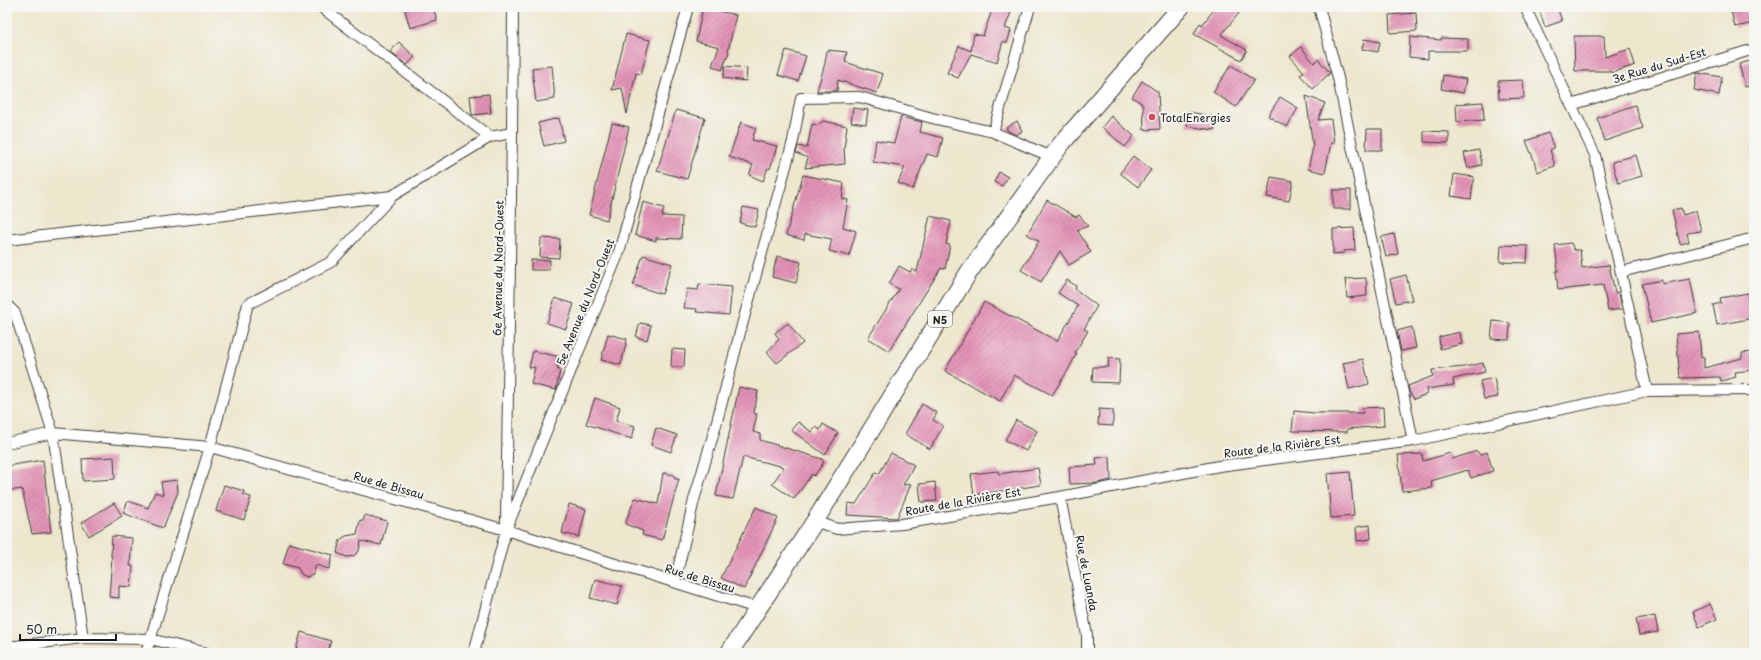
<svg xmlns="http://www.w3.org/2000/svg" width="1761" height="660" font-family="'Playpen Sans',sans-serif">
<defs>
<pattern id="building-hatch" width="6" height="6" patternUnits="userSpaceOnUse"><rect width="6" height="6" fill="#e393b6"/><path d="M-1 1l2-2M0 6l6-6M5 7l2-2" fill="none" stroke="#b77793"/></pattern>
</defs>
<rect width="100%" height="100%" fill="#f6f6f2"/>
<filter id="ink" filterUnits="userSpaceOnUse"><feTurbulence type="fractalNoise" baseFrequency=".025" numOctaves="2"/><feDisplacementMap in="SourceGraphic" scale="8" xChannelSelector="R" yChannelSelector="G"/><feConvolveMatrix kernelMatrix="1 2 1 2 8 2 1 2 1" color-interpolation-filters="sRGB"/></filter>
<filter id="wash" filterUnits="userSpaceOnUse"><feTurbulence type="fractalNoise" baseFrequency=".012" numOctaves="4" result="noise"/><feDisplacementMap in="SourceGraphic" scale="16" xChannelSelector="R" yChannelSelector="G"/><feGaussianBlur stdDeviation="0.9" result="paint"/><feColorMatrix in="noise" values="0 0 0 0 0 0 0 0 0 0 0 0 0 0 0 0 0 1.4 0 .05"/><feComposite in="paint" operator="in"/></filter>
<g filter="url(#wash)">
<rect width="100%" height="100%" fill="#ece7cd"/>
<g id="blocks">
<!-- building -->
<path fill="url(#building-hatch)" d="M404 7H433L437 20 410 28Z
M703 7 736 15 728 51 729 52 722 70 712 66 719 47 696 41Z
M993 7H1013L1005 28 1011 30 1007 43 1003 41 997 62 971 54 958 78 947 73 959 46 971 51 974 34 983 36Z
M1216 7H1233L1240 12 1221 35 1247 50 1241 60 1194 34 1200 23 1202 25Z
M1545 7H1557L1562 21 1545 27 1539 9Z
M1730 7H1754V23L1735 27Z
M1416 13 1417 31 1390 33 1389 15Z
M626 34 650 40 641 74 636 73 627 114 622 88 612 90Z
M1574 36H1604L1605 57 1630 49 1635 65 1611 73 1610 71H1575Z
M1410 37 1441 40V38L1468 39V51H1428V59L1409 57Z
M1364 39 1380 42 1378 52 1362 49Z
M399 42 415 57 407 65 390 52Z
M1301 47 1314 63 1318 59 1330 73 1313 89 1300 75 1304 72 1290 56Z
M786 50 806 56 798 81 778 75Z
M827 50 847 52 845 62 883 74 877 93 838 80 837 91H817L825 63Z
M1754 60V85L1745 87 1739 64Z
M1231 65 1254 80 1236 107 1213 92Z
M552 66 555 99 536 102 532 68Z
M725 66 747 68 746 81 723 78Z
M1697 73 1722 77 1719 95 1694 90Z
M1443 75 1466 79 1463 93 1441 89Z
M1523 80 1524 98 1499 99 1498 81Z
M1142 81 1158 92 1160 129 1144 130 1143 104 1132 97Z
M489 94 491 113 472 115 470 96Z
M1306 96 1325 103 1318 120 1331 119 1334 143H1331L1325 173 1308 169 1313 147Z
M1280 97 1298 108 1287 127 1268 116Z
M1483 102 1484 120 1457 122 1456 104Z
M1635 105 1643 128 1605 141 1597 118Z
M853 108 868 110 866 124 851 122Z
M676 110 705 118 687 179 657 171Z
M1189 112 1216 117 1214 130 1187 126Z
M1111 116 1134 136 1125 147 1102 127Z
M901 117 922 122 920 132 943 138 938 157 927 154 913 189 898 183 905 167 873 162 876 140 894 143Z
M559 118 564 141 544 146 538 123Z
M823 121 847 126 844 148 845 164 805 168 808 158 796 153 798 146 807 148 812 124 818 125Z
M1017 121 1022 131 1016 135 1008 131 1006 128Z
M741 122 756 128 752 140 777 146 770 169 768 168 763 181 749 175 753 165 729 157Z
M612 123 629 127 607 220 589 215Z
M1367 129H1382V150H1366Z
M1424 131 1449 132V143L1424 142Z
M1548 133 1554 148 1550 150 1555 166 1537 172 1534 160 1526 141Z
M1479 150 1482 165 1468 168 1464 153Z
M1636 155 1642 176 1618 183 1612 162Z
M1133 156 1151 170 1138 187 1120 173Z
M999 172 1008 177 1002 186 994 182Z
M1454 174 1474 177 1471 199 1451 196Z
M803 175 844 183 842 199 848 200 843 227 856 231 849 256 829 251 832 239 805 234 804 240 786 235Z
M1271 177 1293 181 1289 201 1267 197Z
M1333 190H1351V209H1333Z
M1047 200 1076 217 1079 215 1088 226 1077 230 1091 252 1069 265 1060 251 1041 282 1021 270 1039 241 1027 234Z
M643 202 664 208 662 216 682 217 681 239 656 238V241L635 235Z
M743 207 759 210 755 227 740 223Z
M1681 208 1683 215 1696 211 1701 231 1687 233 1689 242 1680 244 1672 210Z
M930 216 951 221 946 244 950 245 945 269 941 268 889 351 868 338 899 289 889 284 899 266 910 272 912 269 917 272Z
M1354 228 1355 250 1344 251V253L1333 254V229Z
M1394 234 1398 254 1386 257 1381 237Z
M541 238 560 239 559 258 540 257Z
M1571 243 1574 250H1580L1582 268 1609 265 1615 293 1619 292 1622 309 1608 311 1603 285 1558 290 1556 271H1558L1555 245Z
M1501 245 1528 246 1527 263 1500 262Z
M643 255 672 264 662 294 633 285Z
M777 256 801 262 796 283 772 277Z
M531 260H550L549 270H531Z
M1406 275 1412 300 1396 303 1390 279Z
M1366 278 1367 296 1347 298 1345 279Z
M1690 279 1697 313 1651 323 1642 284 1662 280V284Z
M1067 280 1076 286 1075 289 1097 306 1084 329 1088 331 1075 352 1077 353 1067 372 1052 395 1014 375 1000 401 945 371 984 302 1057 341 1078 306 1058 293Z
M699 284 732 287 729 315 696 312 697 309 684 308 687 289 698 290Z
M1748 293 1754 318 1717 325 1713 305 1721 303 1720 298Z
M555 298 574 304 566 329 547 323Z
M1493 321 1510 323 1509 340 1491 339Z
M640 323 651 325 647 340 636 337Z
M788 323 803 343 777 363 767 352 779 339 775 333Z
M1412 327 1416 348 1401 351 1397 331Z
M1460 332 1462 344 1440 349 1439 337Z
M1699 332 1701 358 1704 357V368L1742 358V353L1754 352V370L1735 372 1736 377 1721 381 1720 377 1680 378 1676 334Z
M608 334 627 339 621 365 601 360Z
M672 349 685 350 684 367H671Z
M533 351 560 357 557 369 560 370 556 390 531 384 535 367 529 368Z
M1109 358 1120 359 1119 383 1092 382 1093 367H1108Z
M1363 359 1369 384 1349 389 1343 363Z
M1483 363 1485 372 1453 379 1454 385 1426 389 1427 394 1414 399 1409 391 1408 386 1433 376 1432 370 1464 367Z
M1494 378 1498 397 1484 399 1480 381Z
M739 387 758 391 754 413 757 414 753 432 760 434V440L822 459V460L824 462 814 476 812 474 794 499 772 484 784 467 743 457 733 499 716 496Z
M595 398 620 407 616 421 635 426 632 439 586 424Z
M922 404 937 413 933 420 943 426 930 449 905 434Z
M1383 407 1384 426 1347 429V432L1292 431 1294 411 1314 413H1363L1362 408Z
M1099 409 1113 410V426L1098 425Z
M1016 420 1037 431 1026 451 1005 440Z
M798 422 812 432 816 427 820 430 823 424 838 433 825 455 791 430Z
M656 428 677 435 671 452 651 445Z
M1477 451 1480 455 1487 452 1493 471 1471 478 1468 470 1431 481 1432 488 1402 491 1398 455 1422 454 1423 461 1450 453 1452 459Z
M891 453 914 465 903 485 911 484 897 518 847 515 848 503 856 504 876 472 879 474Z
M114 457 115 479 83 481 82 459Z
M1110 457 1111 480 1098 483 1070 484 1069 467 1097 465 1096 458Z
M43 460 51 532 32 534 22 489 7 491V466Z
M1038 468 1041 485 974 495 971 474 998 471 999 474Z
M1350 472 1354 516 1331 518 1327 474Z
M663 473 674 475 675 479H679L662 540 642 535 643 531 625 524 635 498 658 504Z
M177 480 178 492 163 528 123 513 128 501 148 508 155 492 163 495 161 482Z
M935 482 937 501 921 502 919 484Z
M224 485 244 491V495L251 497 244 520 216 511Z
M114 503 122 516 89 536 81 523Z
M569 504 586 509 579 537 562 533Z
M756 507 778 518 744 589 721 578Z
M365 515 387 521 381 545 361 541 359 551 354 556 347 557 337 553 340 540 346 536 357 534 360 520 363 521Z
M1370 525 1371 539 1357 541 1356 527Z
M112 536 132 538 130 566H133L131 587 119 586V598L109 597 112 557H111Z
M289 543 333 555 329 569 316 565 313 574 307 577 301 574 298 568 283 564Z
M595 579 622 586 617 605 590 598Z
M1710 604 1717 619 1699 627 1693 612Z
M1655 616 1658 632 1639 635 1636 619Z
M301 632 331 641 327 653H295Z"/>
</g>
</g>
<g filter="url(#ink)">
<use href="#blocks" fill-opacity="0" stroke="#3b3a37" stroke-width="1"/>
<g fill="none" stroke-linecap="round" stroke-linejoin="round">
<defs>
<path id="minor" d="M321 7 490 137 512 133
M1319 7 1338 78 1413 441
M1525 7 1595 155 1647 391
M1571 105 1754 49
M993 132 1030 7
M7 240 392 196 490 137
M1621 272 1754 238
M7 305 15 313 53 433 83 638
M7 443 53 433 210 447 506 530 757 608
M1060 497 1087 635V653
M815 521 837 529 902 524 1060 497 1219 466 1413 441 1647 391 1754 390
M506 523 512 133 513 7
M675 582 694 500 716 425 742 325 793 141 801 98 860 97 932 118 993 132 1052 157
M7 647 83 638 150 639 207 653
M146 653 210 447 248 304 331 262 392 196
M474 653 506 530 619 252 688 7"/>
<path id="trunk" d="M729 653 815 521 969 272 1062 143 1181 7"/>
</defs>
<!-- minor casing -->
<use href="#minor" stroke="#3b3a37" stroke-width="12"/>
<!-- trunk casing -->
<use href="#trunk" stroke="#3b3a37" stroke-width="19"/>
<!-- minor -->
<use href="#minor" stroke="#fff" stroke-width="10"/>
<!-- trunk -->
<use href="#trunk" stroke="#fff" stroke-width="17"/>
</g>
</g>
<!-- markers -->
<circle fill="#d1495b" stroke="#f6f6f2" stroke-width="1.5" cx="1152" cy="117" r="4"/>
<g text-anchor="middle" dominant-baseline="central" stroke-width="4" stroke-linejoin="round" paint-order="stroke">
<!-- shield labels -->
<rect fill="#f6f6f2" stroke="#5d5d5c" stroke-width="1" x="928" y="311" width="24" height="16" rx="3"/>
<g font-size="10" font-weight="bold" fill="#1c1c1c">
<text x="940" y="319">N5</text>
</g>
<!-- street labels -->
<g font-size="11" fill="#1c1c1c" stroke="#f6f6f2">
<text transform="translate(1659 65) rotate(-17)">3e Rue du Sud-Est</text>
<text transform="translate(498 268) rotate(-89)">6e Avenue du Nord-Ouest</text>
<text transform="translate(585 302) rotate(-68)">5e Avenue du Nord-Ouest</text>
<text transform="translate(1282 446) rotate(-7)">Route de la Rivière Est</text>
<text transform="translate(389 485) rotate(16)">Rue de Bissau</text>
<text transform="translate(963 501) rotate(-10)">Route de la Rivière Est</text>
<text transform="translate(1087 573) rotate(79)">Rue de Luanda</text>
<text transform="translate(700 578) rotate(17)">Rue de Bissau</text>
</g>
<!-- poi labels -->
<g font-size="11" fill="#1c1c1c" stroke="#f6f6f2" text-anchor="start">
<text x="1160" y="117">TotalEnergies</text>
</g>
</g>
<!-- margin -->
<rect width="1761" height="660" fill="none" stroke="#f6f6f2" stroke-width="24"/>
<!-- scale -->
<path d="M20 634v6h96v-6" fill="none" stroke="#1c1c1c" stroke-width="2"/>
<text x="26" y="634" font-size="12" fill="#1c1c1c" stroke="#f6f6f2" stroke-width="3" paint-order="stroke">50 m</text>
</svg>
